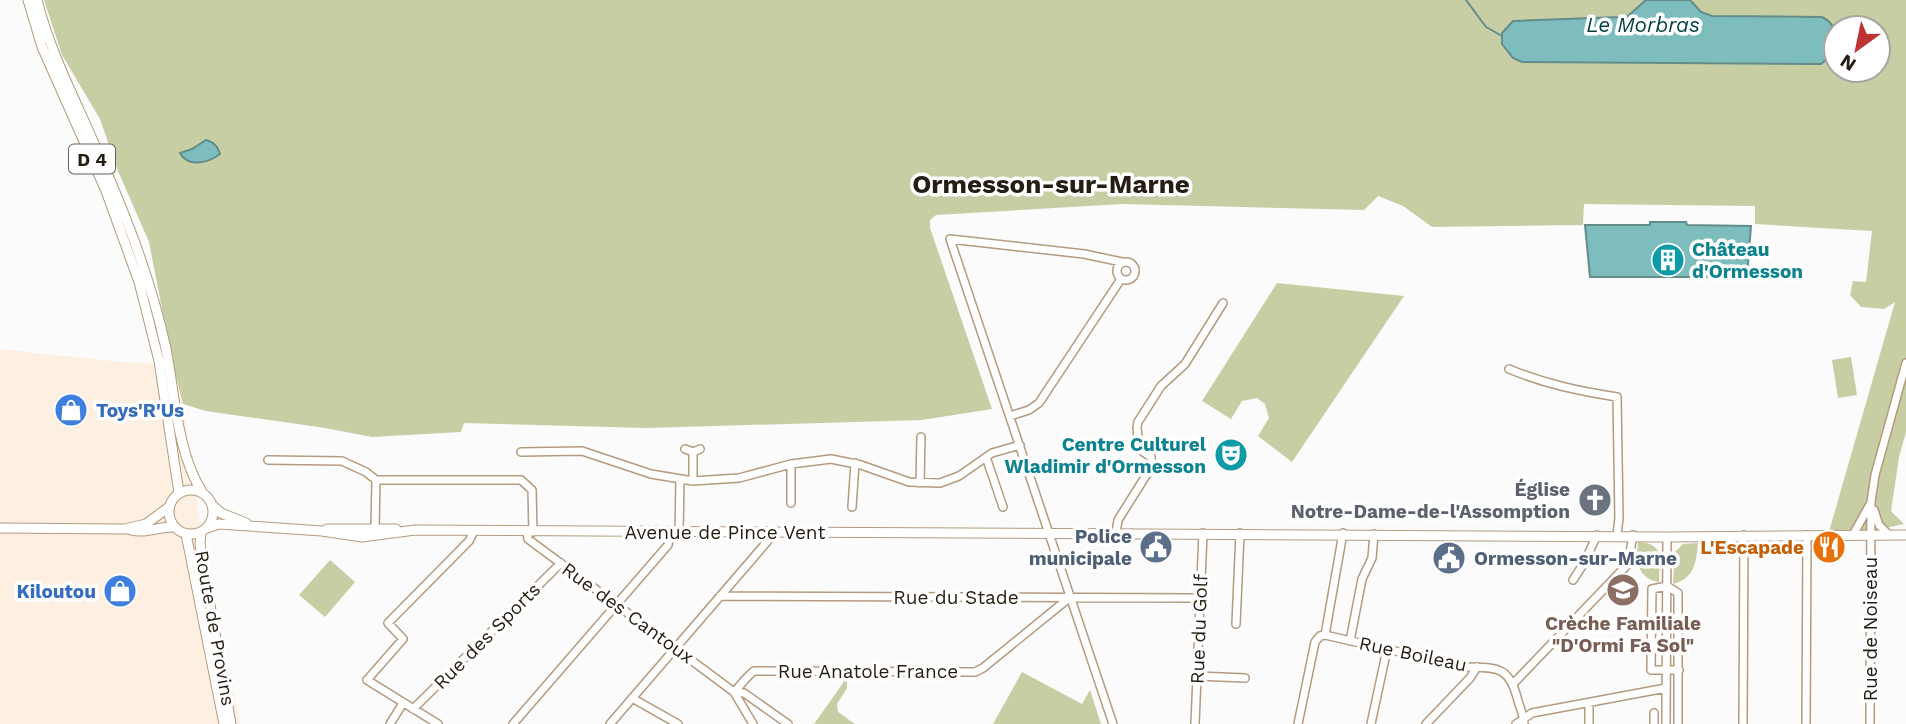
<svg xmlns="http://www.w3.org/2000/svg" width="1906" height="724" font-family="'Work Sans',sans-serif">
<rect width="100%" height="100%" fill="#fbfbfb"/>
<!-- built -->
<path fill="#fdf0e2" d="M0 349 112 361 173 365 183 404 204 547 240 724H0Z"/>
<!-- green -->
<path fill="#c7cea3" d="M44 0H1646L1628 16 1619 17 1513 21 1522 62 1812 64H1821L1836 52V70H1878V28L1836 29 1831 23 1822 17 1712 16 1701 12 1690 0H1906V432L1899 457 1891 511 1904 524 1853 535H1828L1895 302 1884 309 1861 307 1850 295 1853 281 1866 282 1872 231 1755 224V206L1584 204 1583 225 1432 227 1403 206 1378 196 1364 210 1122 204 936 215 930 220V228L992 409 922 420 647 428 464 423 461 432 372 437 325 428 206 411 183 404 173 365 149 242 118 171 100 119 62 55Z
M1277 283 1404 296 1292 462 1258 436 1269 418 1265 404 1257 398 1242 401 1231 419 1202 401Z
M1851 357 1857 395 1838 398 1832 360Z
M1638 542C1666 543 1659 561 1659 582 1637 578 1636 561 1638 542Z
M1698 543C1696 563 1695 578 1673 584L1675 552 1683 544Z
M330 560 355 582 325 617 299 595Z
M1022 672 1082 704 1090 690 1101 724H993Z
M843 677H847V688L837 704 838 712 855 724H814L843 683Z"/>
<!-- water -->
<path fill="#7dbdbd" stroke="#638d8a" stroke-width="2" d="M1646 0H1690L1701 12 1712 16 1822 17C1838 25 1836 36 1836 52L1821 64H1812L1522 62 1513 58 1502 44V33L1513 21 1619 17 1628 16Z
M206 140C214 142 218 146 220 154 208 163 188 168 180 153L192 149Z
M1650 222H1686L1687 225 1751 226 1747 277H1590L1585 225H1650Z"/>
<g fill="none" stroke-linecap="round" stroke-linejoin="round">
<!-- stream -->
<path stroke="#638d8a" stroke-width="2" d="M1466 0 1486 27 1502 36
M1861 28 1866 26"/>
<defs>
<path id="minor" d="M1117 271a9 9 0 1 1 18 0a9 9 0 1 1-18 0Z
M1509 369C1545 384 1579 391 1617 397L1619 518 1617 535
M1010 416 1029 410 1039 403 1121 279
M685 449 693 452 700 449
M521 452 582 451 651 474 693 481 739 478 791 464
M986 457 1003 507
M268 460 342 461 366 472 376 480H521L532 490 533 532
M693 481V452
M920 483 921 437
M791 503V464L831 459 861 465 909 482 940 483 959 476 992 453 1020 445
M852 507 855 463
M1874 510 1879 525 1889 535
M375 528 376 480
M527 532 528 539 734 692 753 724
M679 533 680 480
M1116 533 1118 520 1152 466 1151 457 1139 449 1137 427 1138 422 1161 386 1185 364 1223 303
M1853 535 1869 506
M1573 580 1584 563 1597 535
M720 596 1192 598 1200 605
M1236 624 1240 533
M1325 635 1343 533
M1350 641 1362 579 1372 558 1374 534
M1197 676 1245 678
M1514 683 1628 564 1633 535
M734 692C742 684 746 677 754 671L975 672 983 668 1069 598
M734 692 744 693 788 724
M632 698 678 724
M413 709 561 563
M390 724 403 703
M438 724 367 680 403 639 388 623 469 541 474 531
M513 724 668 545 671 533
M610 724 772 536V532
M1113 724 950 239 1084 254 1122 262
M1195 724 1203 533
M1298 724 1315 642 1320 636 1325 635 1465 667C1494 668 1508 664 1517 697 1519 706 1524 715 1524 724
M1371 724 1387 649
M1426 724 1470 678 1477 667
M1516 724 1532 713 1666 688
M1589 724V703
M1654 724V713
M1666 724 1667 537
M1678 724V593L1667 586 1652 589 1651 670H1679
M1743 724 1744 535
M1806 724 1807 535
M1870 724 1871 502 1875 475 1906 363"/>
<path id="major" d="M28 0 42 47 106 191 139 282 159 361 179 493
M37 0C50 52 75 99 96 148 125 213 151 279 166 349 175 395 177 452 202 492
M169 512a22 22 0 1 1 44 0a22 22 0 1 1-44 0Z
M213 506 221 513 246 523
M0 528 125 529 146 524 169 507
M207 528 219 524 322 531 362 537 415 530 1667 537 1906 535
M327 529H396
M131 530C146 534 159 526 175 527
M201 532 200 544 205 577 231 724
M186 534 224 724"/>
</defs>
<!-- minor casing -->
<use href="#minor" stroke="#b49a7f" stroke-width="10"/>
<!-- major casing -->
<use href="#major" stroke="#b49a7f" stroke-width="11"/>
<!-- minor -->
<use href="#minor" stroke="#fff" stroke-width="7"/>
<!-- major -->
<use href="#major" stroke="#fff" stroke-width="9"/>
</g>
<!-- icons -->
<defs>
<symbol id="building-disc" viewBox="-11 -11 22 22"><circle r="9.5" fill="#0f9aa8" stroke="#fff"/><path d="M-4-6H4V6H1V3H-1V6H-4ZM-2.5-4.3h1.7v1.8h-1.7ZM.8-4.3h1.7v1.8H.8ZM-2.5-1h1.7V.8h-1.7ZM.8-1h1.7V.8H.8Z" fill="#fff"/></symbol>
<symbol id="shop-disc" viewBox="-11 -11 22 22"><circle r="9.5" fill="#3f7fe0" stroke="#fff"/><path d="M-5-2.5h2.3a2.7 3.5 0 0 1 5.4 0H5L5.5 6h-11ZM-1.5-2.5h3a1.5 2.3 0 0 0-3 0Z" fill="#fff"/></symbol>
<symbol id="theatre-disc" viewBox="-11 -11 22 22"><circle r="9.5" fill="#0f9aa8" stroke="#fff"/><path d="M-5-5.5Q0-4 5-5.5V0Q5 5 0 6Q-5 5-5 0ZM-3.3-2.5H-1v1.5H-3.3ZM1-2.5H3.3v1.5H1ZM-2.8 1Q0 5.5 2.8 1Z" fill="#fff"/></symbol>
<symbol id="church-disc" viewBox="-11 -11 22 22"><circle r="9.5" fill="#6b7280" stroke="#fff"/><path d="M-1.2-6h2.4v3.5h3.3v2.4h-3.3V6h-2.4V-.1h-3.3v-2.4h3.3Z" fill="#fff"/></symbol>
<symbol id="civic-disc" viewBox="-11 -11 22 22"><circle r="9.5" fill="#5c6f8a" stroke="#fff"/><path d="M-.6-6.5H3V-4.5H.6V-3L4-1V1h2V6H-6V1h2V-1L-.6-3ZM-1.2 2.5V6h2.4V2.5Z" fill="#fff"/></symbol>
<symbol id="restaurant-disc" viewBox="-11 -11 22 22"><circle r="9.5" fill="#e8710a" stroke="#fff"/><path d="M-5-6h1v4h1v-4h1v4h1v-4h1v5L-1.5 .5V6h-2V.5L-5-1ZM5-6V6H3V1.5H1.5Q1.5-4 5-6Z" fill="#fff"/></symbol>
<symbol id="school-disc" viewBox="-11 -11 22 22"><circle r="9.5" fill="#8d6e63" stroke="#fff"/><path d="M0-5L7-2L0 1L-7-2ZM-4 1L0 2.5L4 1V4Q0 6-4 4Z" fill="#fff"/></symbol>
</defs>
<g fill-rule="evenodd">
<use href="#building-disc" x="1649" y="241" width="38" height="38"/>
<use href="#shop-disc" x="52" y="391" width="38" height="38"/>
<use href="#theatre-disc" x="1212" y="436" width="38" height="38"/>
<use href="#church-disc" x="1576" y="481" width="38" height="38"/>
<use href="#civic-disc" x="1137" y="528" width="38" height="38"/>
<use href="#restaurant-disc" x="1810" y="528" width="38" height="38"/>
<use href="#civic-disc" x="1430" y="539" width="38" height="38"/>
<use href="#school-disc" x="1604" y="571" width="38" height="38"/>
<use href="#shop-disc" x="101" y="572" width="38" height="38"/>
</g>
<g text-anchor="middle" dominant-baseline="central" stroke-width="7" stroke-linejoin="round" paint-order="stroke">
<!-- shield labels -->
<rect fill="#fff" stroke="#676159" stroke-width="2" x="69" y="144.5" width="46" height="29" rx="5"/>
<g font-size="18" font-weight="bold" fill="#261d12">
<text x="92" y="159">D 4</text>
</g>
<!-- culture labels -->
<g font-size="19" font-weight="bold" fill="#0d838f" stroke="#fff" text-anchor="start">
<text x="1692" y="249">Château<tspan x="1692" dy="22">d'Ormesson</tspan></text>
<text x="1206" y="444" text-anchor="end">Centre Culturel<tspan x="1206" dy="22">Wladimir d'Ormesson</tspan></text>
</g>
<!-- shop labels -->
<g font-size="19" font-weight="bold" fill="#366cbe" stroke="#fff" text-anchor="start">
<text x="96" y="410">Toys'R'Us</text>
<text x="96" y="591" text-anchor="end">Kiloutou</text>
</g>
<!-- worship labels -->
<g font-size="19" font-weight="bold" fill="#5b616d" stroke="#fff" text-anchor="end">
<text x="1570" y="489">Église<tspan x="1570" dy="22">Notre-Dame-de-l'Assomption</tspan></text>
</g>
<!-- street labels -->
<g font-size="19" fill="#261d12" stroke="#fff">
<text x="725" y="532">Avenue de Pince Vent</text>
<text x="956" y="597">Rue du Stade</text>
<text transform="translate(628 613) rotate(36)">Rue des Cantoux</text>
<text transform="translate(215 628) rotate(80)">Route de Provins</text>
<text transform="translate(1199 629) rotate(-88)">Rue du Golf</text>
<text transform="translate(1870 629) rotate(-90)">Rue de Noiseau</text>
<text transform="translate(487 636) rotate(-45)">Rue des Sports</text>
<text transform="translate(1413 654) rotate(12)">Rue Boileau</text>
<text x="868" y="671">Rue Anatole France</text>
</g>
<!-- service labels -->
<g font-size="19" font-weight="bold" fill="#4e5e75" stroke="#fff" text-anchor="end">
<text x="1132" y="536">Police<tspan x="1132" dy="22">municipale</tspan></text>
<text x="1474" y="558" text-anchor="start">Ormesson-sur-Marne</text>
</g>
<!-- food labels -->
<g font-size="19" font-weight="bold" fill="#c56008" stroke="#fff" text-anchor="end">
<text x="1804" y="547">L'Escapade</text>
</g>
<!-- education labels -->
<g font-size="19" font-weight="bold" fill="#785e54" stroke="#fff">
<text x="1623" y="623">Crèche Familiale<tspan x="1623" dy="22">"D'Ormi Fa Sol"</tspan></text>
</g>
<!-- water labels -->
<g font-size="21" font-style="italic" fill="#003f3f" stroke="#fff">
<text x="1643" y="24">Le Morbras</text>
</g>
<!-- district labels -->
<g font-size="26" font-weight="bold" fill="#261d12" stroke="#fff">
<text x="1051" y="184">Ormesson-sur-Marne</text>
</g>
</g>
<!-- north arrow -->
<g transform="translate(1857 49) rotate(213)"><circle r="33" fill="#ffffff" stroke="#a8a5a0" stroke-width="2"/>
<path d="M0-5L12 26L0 18L-12 26Z" fill="#c03136"/>
<text y="-10" font-size="19" font-weight="bold" text-anchor="middle" fill="#261d12">N</text>
</g>
</svg>
